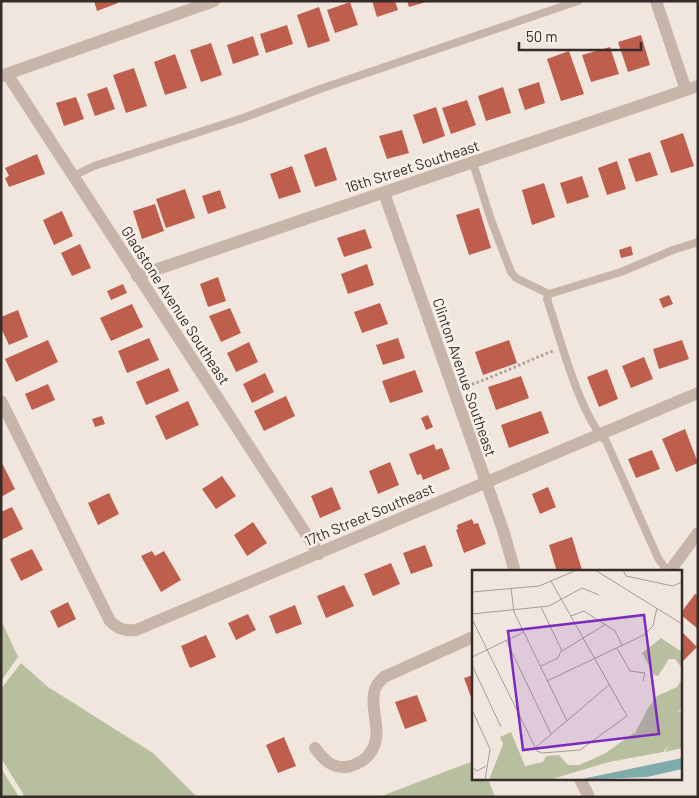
<svg xmlns="http://www.w3.org/2000/svg" width="699" height="798" font-family="Barlow,sans-serif">
<rect width="100%" height="100%" fill="#f1e6de"/>
<!-- green -->
<path fill="#b7bf9e" d="M1 620 18 657 1 681Z
M21 663 48 687 153 753 197 797H25L1 758V689Z
M473 761V779H488L495 797H379Z
M1 768 19 797H1Z"/>
<!-- building -->
<path fill="#be5f4e" d="M94 1H117L118 3 97 11Z
M372 1H395L398 10 377 17Z
M407 1H426V2L409 7Z
M350 2 358 25 335 33 327 10Z
M319 7 330 41 308 48 297 15Z
M287 25 293 44 266 53 260 34Z
M641 35 650 65 628 72 618 42Z
M253 36 259 55 233 64 227 45Z
M211 43 222 75 201 82 190 50Z
M610 47 619 74 591 82 582 55Z
M569 51 584 94 561 101 547 59Z
M175 54 187 88 165 95 154 62Z
M134 68 147 106 126 113 113 75Z
M539 82 545 103 525 110 518 89Z
M107 87 115 109 95 116 87 94Z
M503 87 511 113 486 121 478 96Z
M76 97 84 119 64 126 56 103Z
M467 100 476 125 451 134 442 108Z
M436 107 445 136 423 144 413 115Z
M402 130 409 153 387 159 379 136Z
M683 133 694 166 671 173 660 141Z
M326 147 337 180 315 187 304 155Z
M650 152 658 175 636 182 628 159Z
M37 154 45 174 9 187 5 178 9 176 5 168Z
M617 161 626 189 607 195 598 168Z
M292 166 301 192 279 199 270 174Z
M582 176 589 197 567 204 560 183Z
M544 183 555 217 532 225 522 190Z
M185 189 195 218 166 228 156 199Z
M220 190 226 208 208 214 202 196Z
M155 204 164 231 142 239 133 211Z
M479 208 491 248 469 255 456 215Z
M62 211 73 236 54 245 43 220Z
M365 229 372 248 344 257 337 238Z
M80 244 91 268 72 276 61 253Z
M631 246 633 255 621 258 619 250Z
M367 264 374 285 348 294 341 274Z
M218 277 226 301 208 307 200 284Z
M123 284 127 293 111 300 107 291Z
M669 295 673 304 663 308 659 299Z
M380 303 388 324 362 333 354 312Z
M132 304 143 327 111 341 100 318Z
M230 308 241 333 221 342 209 316Z
M18 310 28 337 9 345 1 328V317Z
M149 338 159 360 127 373 118 351Z
M398 338 405 358 383 365 376 345Z
M48 340 58 362 16 382 5 359Z
M509 340 517 363 483 375 475 352Z
M682 340 689 359 659 369 653 349Z
M249 342 258 362 236 372 227 353Z
M644 357 653 379 631 388 622 366Z
M169 368 179 391 146 405 136 382Z
M607 369 618 399 599 407 587 377Z
M415 370 423 392 390 403 382 381Z
M265 373 274 392 252 403 243 384Z
M521 376 529 398 496 410 488 387Z
M48 384 55 400 32 410 25 394Z
M286 396 295 416 264 431 254 411Z
M188 401 199 425 166 440 155 416Z
M541 411 549 433 509 448 501 425Z
M428 415 433 427 426 430 421 418Z
M102 416 105 424 95 427 92 419Z
M685 429 698 463 676 472 662 439Z
M434 444 436 450 442 448 450 469 423 480 421 474 417 475 409 454Z
M652 450 660 469 636 478 628 459Z
M1 461 15 489 1 497Z
M390 462 399 485 378 494 369 471Z
M222 476 236 496 216 509 202 489Z
M332 487 341 509 320 518 311 496Z
M548 487 556 507 540 514 532 494Z
M109 493 119 514 98 525 88 503Z
M12 507 23 529 1 540V512Z
M472 519 474 524 478 523 486 544 464 553 456 530 458 529 457 525Z
M253 522 267 543 247 556 234 535Z
M572 537 582 570 557 572 549 545Z
M425 545 433 566 411 574 403 553Z
M32 549 43 570 21 581 10 559Z
M152 551 155 556 164 551 181 580 161 592 141 556Z
M391 563 400 584 373 596 364 574Z
M344 585 354 606 326 618 317 596Z
M695 594 698 596V629L680 614Z
M68 602 76 619 58 628 50 611Z
M295 605 302 624 276 634 269 616Z
M248 614 256 630 236 640 228 623Z
M680 630 697 647 682 662 680 660Z
M206 635 216 657 190 668 181 646Z
M473 675V700H472L464 678Z
M417 695 427 721 405 729 395 702Z
M284 737 296 766 278 773 266 745Z"/>
<g fill="none" stroke-linecap="round" stroke-linejoin="round">
<!-- path -->
<path stroke="#b49f94" stroke-width="3" stroke-dasharray="2.5 2.5" stroke-linecap="butt" d="M467 386C497 376 524 362 553 351"/>
<!-- lane -->
<path stroke="#c8b5aa" stroke-width="8" d="M473 163 491 220 511 272 516 278 549 294
M73 176 94 166 243 118 320 89 578 1
M668 572 658 558 606 441C580 417 559 334 547 299L549 294 621 272 673 250 698 242"/>
<!-- street -->
<path stroke="#c8b5aa" stroke-width="12" d="M656 1 686 90
M7 74 319 554
M1 76 214 1
M384 193 503 530 515 572
M137 276 698 86
M1 401 110 621C118 629 124 631 136 630L698 393
M669 572 698 533
M315 748C323 759 331 768 346 767 354 766 361 762 367 757 386 736 370 716 374 693 375 686 379 682 384 677L473 637
M580 779 589 797"/>
</g>
<g text-anchor="middle" dominant-baseline="central" stroke-width="5" stroke-linejoin="round" paint-order="stroke">
<!-- street labels -->
<g font-size="15" fill="#362c29" stroke="#f9f0ea">
<text transform="translate(412 166) rotate(-18)">16th Street Southeast</text>
<text transform="translate(176 305) rotate(57)">Gladstone Avenue Southeast</text>
<text transform="translate(465 377) rotate(71)">Clinton Avenue Southeast</text>
<text transform="translate(369 514) rotate(-23)">17th Street Southeast</text>
</g>
</g>
<!-- overview -->
<g transform="translate(472 570)">
<rect width="210" height="210" fill="#f1e6de"/>
<path d="M189 68 210 82V98L203 89H197L186 106 182 105 170 83ZM210 109V139L205 142 210 141V178L193 182 197 175 191 182 137 192 77 210H17L31 174 28 167 39 162 53 196 71 192 74 186 87 185 96 195H107L132 184 162 163 169 167 163 163 176 138 185 126 205 117Z" fill="#b7bf9e"/>
<path d="M210 188V199L175 207 105 210Z" fill="#7eacaa"/>
<path fill="none" stroke="#a69c96" stroke-width="1" d="M123 0 210 54M151 0 154 6 201 16 210 12M39 18 42 42 95 151M0 22 67 16 105 0M69 37 90 81 134 54M0 44 77 36 110 18 127 25M99 46 112 41 143 61 150 75M0 49 65 181 70 183 108 180 155 146 79 11M34 70 79 164M145 78 158 101 173 103 171 111M0 87 52 62M0 95 29 157M69 96 86 88 89 81M75 111 172 65 181 56 185 38M0 140 18 179 13 210M63 178 138 114M0 197 5 201 14 196"/>
<path fill="#7b2cbf" fill-opacity="0.15" stroke="#7b2cbf" stroke-width="2.5" d="M172 45 187 164 51 180 36 61Z"/>
<rect width="210" height="210" fill="none" stroke="#362c29" stroke-width="2.5"/>
</g>
<!-- border -->
<rect width="699" height="798" fill="none" stroke="#362c29" stroke-width="5"/>
<!-- scale -->
<path d="M519 42v8h122v-8" fill="none" stroke="#362c29" stroke-width="2.5"/>
<text x="526" y="42" font-size="15" fill="#362c29" stroke="#f9f0ea" stroke-width="4" paint-order="stroke">50 m</text>
</svg>
